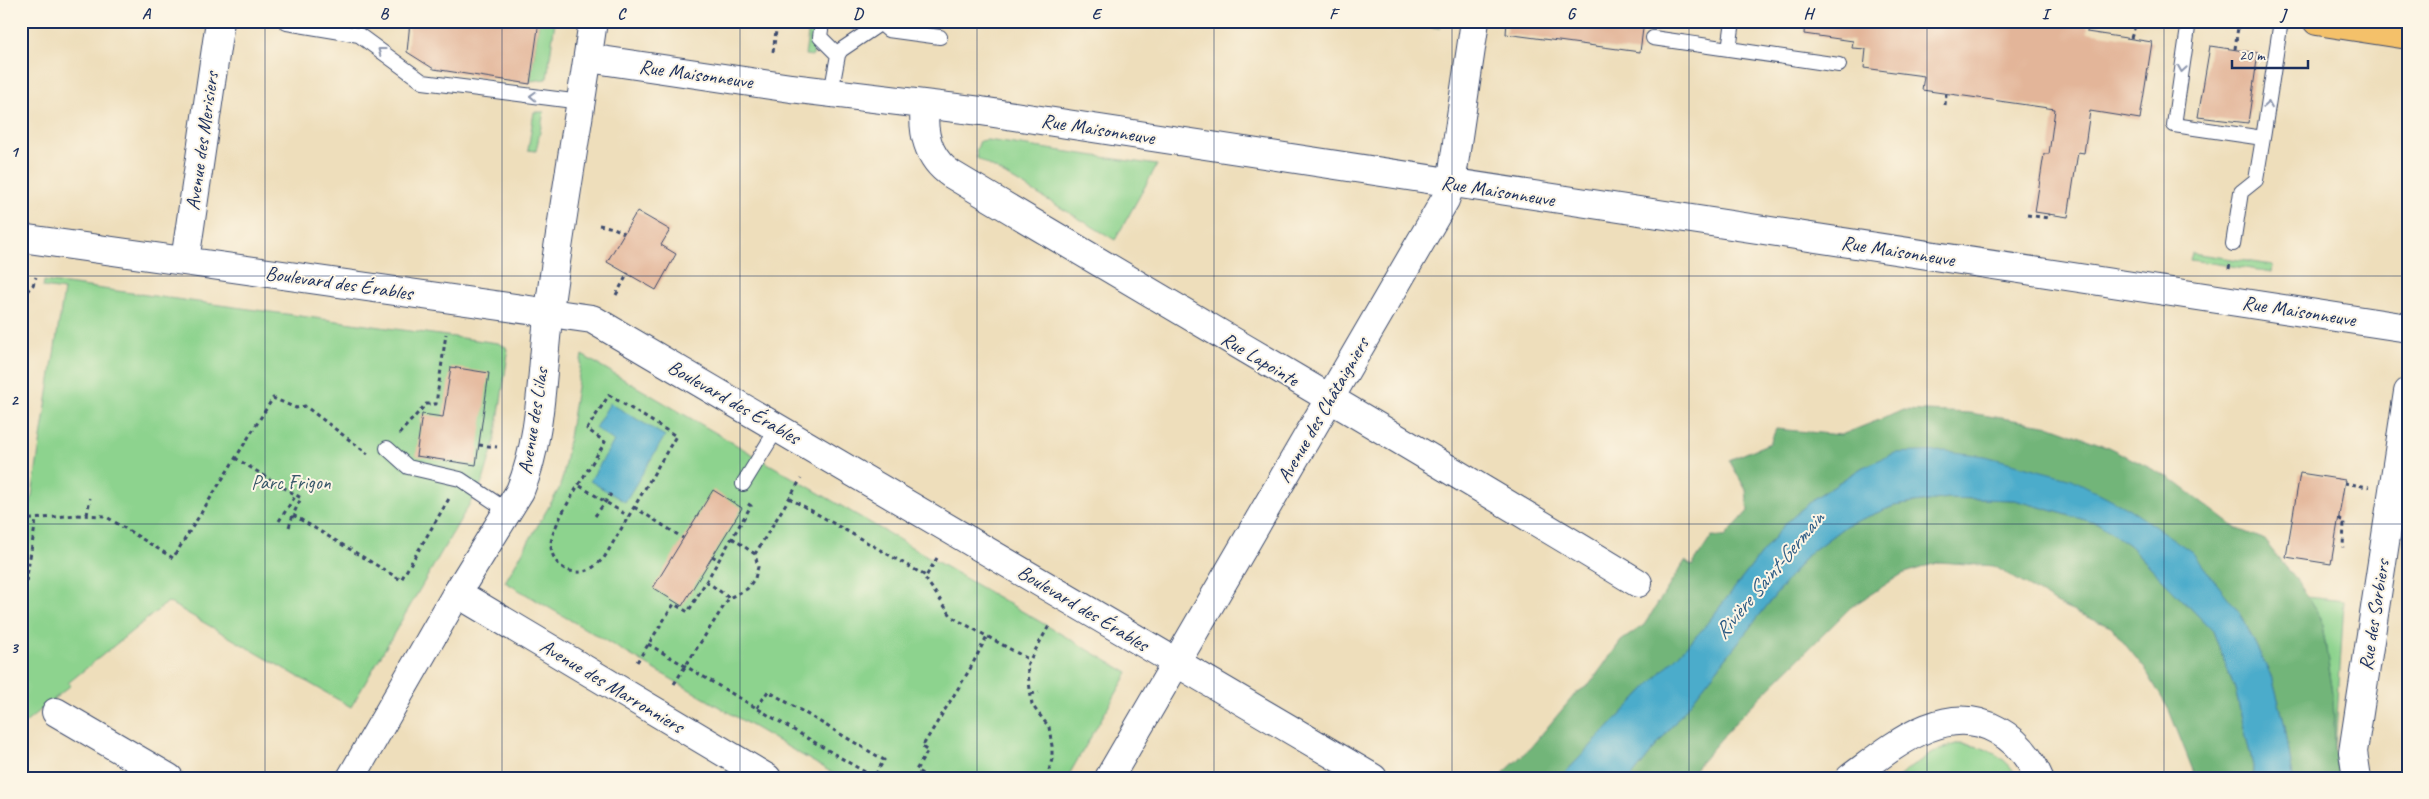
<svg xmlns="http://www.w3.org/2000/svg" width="2429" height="799" font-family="Caveat,sans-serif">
<rect width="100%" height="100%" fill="#fcf5e5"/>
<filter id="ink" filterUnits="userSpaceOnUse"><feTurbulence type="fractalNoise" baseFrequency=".02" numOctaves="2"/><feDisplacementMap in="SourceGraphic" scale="10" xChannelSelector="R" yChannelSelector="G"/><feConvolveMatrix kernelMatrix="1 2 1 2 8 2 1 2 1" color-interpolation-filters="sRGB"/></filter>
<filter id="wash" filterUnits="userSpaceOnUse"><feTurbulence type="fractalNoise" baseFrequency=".0096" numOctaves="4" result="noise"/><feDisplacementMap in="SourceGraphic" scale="20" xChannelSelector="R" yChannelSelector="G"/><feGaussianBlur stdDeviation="1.12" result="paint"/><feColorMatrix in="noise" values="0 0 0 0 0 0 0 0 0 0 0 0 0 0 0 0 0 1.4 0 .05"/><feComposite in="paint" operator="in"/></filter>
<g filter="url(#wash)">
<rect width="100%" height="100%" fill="#eedebb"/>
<!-- green -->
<path fill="#8dd38e" stroke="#548176" d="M539 21H555L547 79 530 81Z
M810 21 819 22 813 56 805 55Z
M1391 21H1440L1439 28Z
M534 112H544L536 151 528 150Z
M987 140 1157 165 1115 240 977 158 976 151 980 141Z
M2192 253 2273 265 2272 272 2190 260Z
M44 281 498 343 506 347 508 354 495 440 483 481 351 707 168 602 68 683 71 685 24 724 21 722V566L64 290 43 287Z
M582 355 1128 673 1067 778H841L505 582 559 489 563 476Z
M2307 597 2344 601 2335 750 2333 693 2321 618Z
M1956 744C1981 744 2005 754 2018 778H1897C1916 763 1933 750 1956 744Z"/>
<!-- forest -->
<path fill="#72b579" stroke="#46726c" d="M1904 410 1970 413 2051 426 2108 447 2170 478 2237 529 2263 539 2298 582 2321 618 2333 693 2335 750 2342 778H2293L2285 726 2273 680 2240 613 2128 508 1863 467 1813 499 1783 526 1701 631 1560 778H1498L1531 747 1576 693 1589 685 1621 641 1644 625 1685 561 1692 566 1712 536 1725 537 1748 511 1746 490 1729 460 1770 443 1776 429 1841 435Z
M1947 498 2015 500 2099 524 2129 545 2213 631 2235 689 2253 766V778H2196L2169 710 2145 669 2111 627 2065 608 1994 566 1939 562 1902 574 1851 607 1739 718 1687 778H1631L1807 555 1847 525 1894 506Z"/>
<!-- water -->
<path fill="#4caccb" stroke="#346e94" d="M610 403 665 436 625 502 590 481 614 441 595 428Z
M1946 451 1985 456 2072 479 2128 508 2192 552 2240 613 2273 680 2285 726 2293 778H2253V766L2235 689 2213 631 2129 545 2099 524 2015 500 1947 498 1894 506 1847 525 1807 555 1631 778H1560L1701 631 1783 526 1813 499 1863 467 1895 453Z"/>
<g id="blocks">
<!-- building -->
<path fill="#e3b599" d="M425 21H539L530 84 434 69 407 52 410 22 424 25Z
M1507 21H1644L1640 52 1506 34Z
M1805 21H2080V24L2088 26 2087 32 2152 42 2140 119 2090 111 2084 153 2078 152 2068 217 2035 212 2044 154H2049L2055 109 1922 90 1924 76 1864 68 1866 49 1852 48 1853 41 1804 34Z
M2210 46 2258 53 2248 123 2198 117Z
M637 211 670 230 661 245 676 254 656 290 607 262Z
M451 367 489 373 476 465 416 456 422 414 443 417Z
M2300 473 2345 480 2331 564 2286 557Z
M713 490 742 508 682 606 653 588Z"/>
</g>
</g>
<g filter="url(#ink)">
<use href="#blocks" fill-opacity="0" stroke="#3b496c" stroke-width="1"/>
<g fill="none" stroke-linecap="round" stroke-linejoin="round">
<defs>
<path id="service" d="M286 21 287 23 359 35 423 82 581 102
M1733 21 1729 49 1839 65
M2189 21 2174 125 2263 138 2281 21
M822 22 820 37 838 55
M881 24 888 30 940 37
M1653 38 1729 49
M831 93 838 55 841 50 884 21
M2233 244 2241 192 2256 180 2263 138
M387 448 408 467 460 479 508 511
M743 484 778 427"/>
<path id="minor" d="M588 58 791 88 981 111 2408 328
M925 105C922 131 927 158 951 174 1180 311 1410 444 1638 583
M21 238 592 319 1373 778
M185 261 220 21
M457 593 767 778
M56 712 169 778
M1109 778 1445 200 1451 184 1475 21
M1850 778C1891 748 1945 700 1997 730 2017 741 2030 757 2039 778
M2357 778 2353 752 2408 392"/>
<path id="tertiary" d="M351 778 457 593 520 491C543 435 541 370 549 311 562 214 579 118 593 21"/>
<path id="primary" d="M2317 21 2408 35"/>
</defs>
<!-- service casing -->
<use href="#service" stroke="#3b496c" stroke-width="16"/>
<!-- minor casing -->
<use href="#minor" stroke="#3b496c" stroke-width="30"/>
<!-- tertiary casing -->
<use href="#tertiary" stroke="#3b496c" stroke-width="30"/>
<!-- primary casing -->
<use href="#primary" stroke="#3b496c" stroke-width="30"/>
<!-- path -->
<path stroke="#3b496c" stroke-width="3" stroke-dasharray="4 4" stroke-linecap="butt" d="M418 24V21
M2131 38 2135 26
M2235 49 2238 27
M773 52 776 31
M1945 105 1946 94
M2027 215 2048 218 2049 214
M599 225 614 228 624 233
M2229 269 2230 262
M616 295 628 273
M21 297 33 285 36 277
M609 395 676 436 604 558C593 568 586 575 570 571 559 568 551 557 551 545 550 525 593 463 605 442L587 429Z
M399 434 426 404H436L446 334
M479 445 497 447
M235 458 301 498 293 515 401 580 450 497
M2344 483 2369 487
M580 486 628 516
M789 498 926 576
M634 507 683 538
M87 515 90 498
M595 516 611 494
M2339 518 2344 522 2343 548
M21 520 77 515 105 516 173 558 273 398 296 408 305 406 368 454
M279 521 296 495
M289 527 293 515
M732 538 755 554
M712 556 719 560
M937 558 925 578 952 617 1030 660
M706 581 729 598
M21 613 36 520
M648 644 875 778
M637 662 674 604 688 612 751 506 747 503
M674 684 729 598 747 589 755 578 758 567 755 554 801 479
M1031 694 1039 692
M757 708 768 691 884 760 874 777
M929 778 916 770 928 751 922 747 970 669 987 636
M1047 778 1052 759V746L1049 727 1032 705 1027 665 1050 624"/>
<!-- service -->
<use href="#service" stroke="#fff" stroke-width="14"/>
<!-- minor -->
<use href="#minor" stroke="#fff" stroke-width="28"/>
<!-- tertiary -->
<use href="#tertiary" stroke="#fff" stroke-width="28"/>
<!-- primary -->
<use href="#primary" stroke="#f4c16a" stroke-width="28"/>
</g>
<!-- one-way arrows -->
<defs><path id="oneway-chevron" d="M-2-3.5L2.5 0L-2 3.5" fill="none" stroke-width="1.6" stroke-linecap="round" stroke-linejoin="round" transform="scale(1.25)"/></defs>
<g stroke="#8d97ae">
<use href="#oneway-chevron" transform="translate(381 51) rotate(-143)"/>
<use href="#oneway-chevron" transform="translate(2182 69) rotate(99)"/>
<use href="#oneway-chevron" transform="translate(533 96) rotate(-178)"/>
<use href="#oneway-chevron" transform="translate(2268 105) rotate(-81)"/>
</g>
</g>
<!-- grid -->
<path fill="none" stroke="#1b2f5e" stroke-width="1" stroke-opacity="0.55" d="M265 21V778M502 21V778M740 21V778M977 21V778M1214 21V778M1452 21V778M1689 21V778M1927 21V778M2164 21V778M21 276H2408M21 524H2408"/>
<g text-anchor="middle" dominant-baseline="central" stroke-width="4" stroke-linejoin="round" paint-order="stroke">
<!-- street labels -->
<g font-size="20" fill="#1b2f5e" stroke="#fcf5e5">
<text transform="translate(696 74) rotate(8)">Rue Maisonneuve</text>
<text transform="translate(1098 129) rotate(9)">Rue Maisonneuve</text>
<text transform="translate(202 141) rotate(-82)">Avenue des Merisiers</text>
<text transform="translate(1498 191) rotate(9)">Rue Maisonneuve</text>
<text transform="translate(1898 251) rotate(9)">Rue Maisonneuve</text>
<text transform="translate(339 283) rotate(8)">Boulevard des Érables</text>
<text transform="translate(2299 311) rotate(9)">Rue Maisonneuve</text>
<text transform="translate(1260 359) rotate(31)">Rue Lapointe</text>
<text transform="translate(734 402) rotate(30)">Boulevard des Érables</text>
<text transform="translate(1323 410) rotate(-60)">Avenue des Châtaigniers</text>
<text transform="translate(533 421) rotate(-81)">Avenue des Lilas</text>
<text transform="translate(1083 608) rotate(31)">Boulevard des Érables</text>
<text transform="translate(2374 615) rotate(-81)">Rue des Sorbiers</text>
<text transform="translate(612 686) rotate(31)">Avenue des Marronniers</text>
</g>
<!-- park labels -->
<g font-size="20" fill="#38586a" stroke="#fcf5e5">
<text x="291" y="482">Parc Frigon</text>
</g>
<!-- water labels -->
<g font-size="21" font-style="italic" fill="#2c5b84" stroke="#fcf5e5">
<text transform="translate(1769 575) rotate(-50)">Rivière Saint-Germain</text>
</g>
</g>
<!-- margin -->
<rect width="2429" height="799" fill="none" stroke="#fcf5e5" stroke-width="55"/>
<!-- scale -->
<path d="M2232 60v8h76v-8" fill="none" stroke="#1b2f5e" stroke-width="2.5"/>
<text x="2239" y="60" font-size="15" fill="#1b2f5e" stroke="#fcf5e5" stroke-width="4" paint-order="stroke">20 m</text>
<rect x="28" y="28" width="2374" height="744" fill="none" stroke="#1b2f5e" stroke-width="2"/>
<g font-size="16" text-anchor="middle" font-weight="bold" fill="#1b2f5e">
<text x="146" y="19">A</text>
<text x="384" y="19">B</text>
<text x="621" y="19">C</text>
<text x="858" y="19">D</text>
<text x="1096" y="19">E</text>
<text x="1333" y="19">F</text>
<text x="1571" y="19">G</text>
<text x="1808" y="19">H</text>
<text x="2045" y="19">I</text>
<text x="2283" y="19">J</text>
<text x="14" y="157">1</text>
<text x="14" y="405">2</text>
<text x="14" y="653">3</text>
</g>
</svg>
